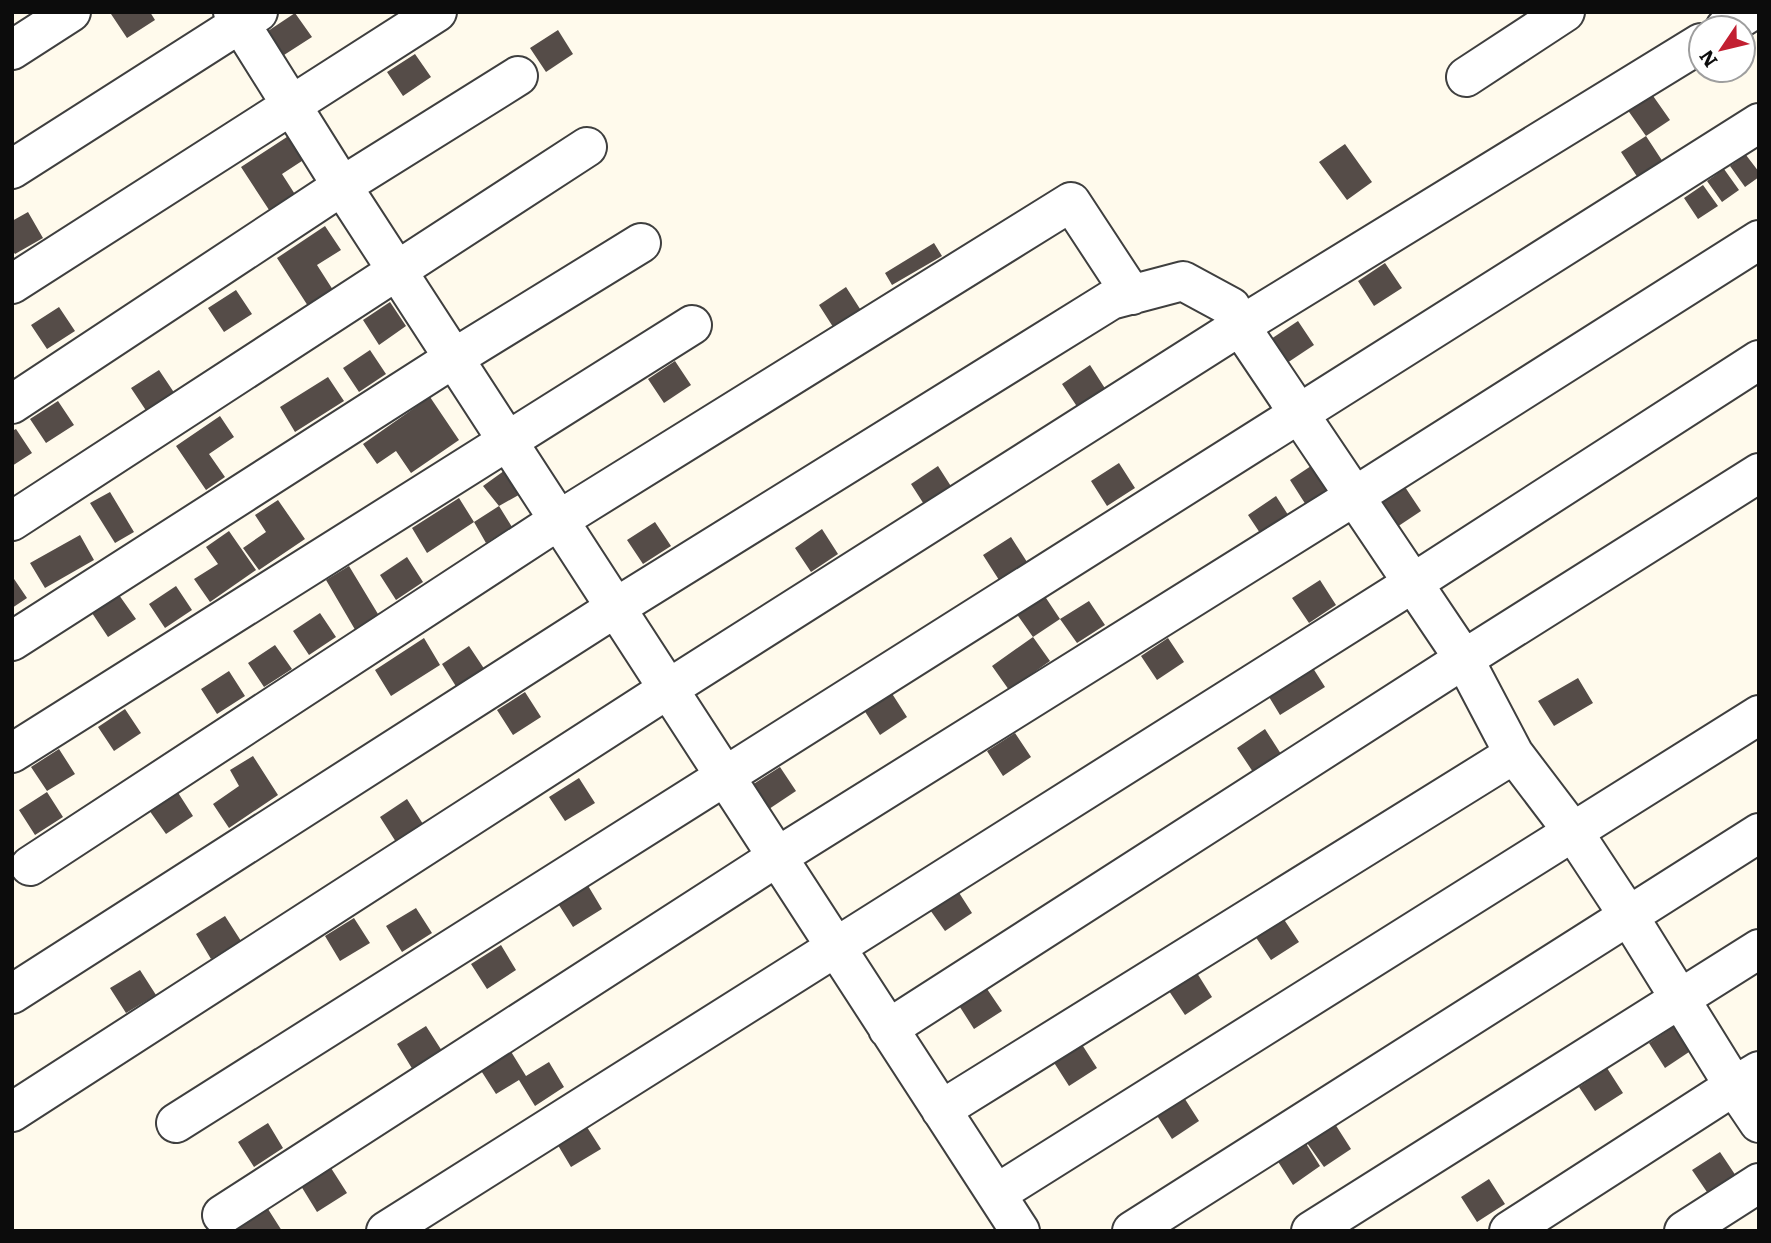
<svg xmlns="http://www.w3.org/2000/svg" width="1771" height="1243" font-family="Literata,serif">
<rect width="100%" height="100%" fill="#fffaec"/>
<!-- building -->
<path fill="#554c48" d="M114 12H150L155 20 127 38 111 14Z
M295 13 312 37 284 55 268 31Z
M558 30 573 54 546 72 530 48Z
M415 54 431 77 403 96 387 72Z
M1651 93 1670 120 1646 136 1627 109Z
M290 135 305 159 282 174 298 199 273 216 241 167Z
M1646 136 1663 162 1638 178 1621 152Z
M1345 144 1372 182 1347 200 1319 162Z
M1746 155 1759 172V177L1745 187 1730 166Z
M1724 169 1739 190 1722 202 1707 181Z
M1703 185 1718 206 1698 219 1684 198Z
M28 212 43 238 15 254 12 250V221Z
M325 226 341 250 317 265 333 290 308 306 277 258Z
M934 243 942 256 892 285 885 273Z
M1385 263 1402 288 1374 306 1358 281Z
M846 287 862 312 835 330 819 305Z
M236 290 252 314 224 332 208 308Z
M390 302 406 326 379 345 363 320Z
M59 307 75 331 47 349 31 325Z
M1298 321 1314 345 1287 363 1271 339Z
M370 350 386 374 359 392 343 368Z
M675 361 691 385 664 403 648 379Z
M1090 365 1106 390 1078 408 1062 384Z
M159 370 175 394 147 412 131 388Z
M328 377 344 401 295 432 280 407Z
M430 397 459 440 411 473 396 451 377 464 363 444Z
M58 401 74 425 46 443 30 419Z
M220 416 234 437 209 454 225 477 206 490 176 446Z
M16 429 32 453 12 466V431Z
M1317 462 1333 487 1306 505 1290 480Z
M1119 463 1135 488 1107 506 1091 481Z
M938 466 954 491 927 509 911 484Z
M508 468 524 492 499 506 483 486Z
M1405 487 1421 511 1394 529 1378 505Z
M110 492 134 532 115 543 90 503Z
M1276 496 1292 521 1264 539 1248 515Z
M459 498 474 522 427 553 412 528Z
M278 500 305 539 259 570 243 548 266 532 255 515Z
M499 506 512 527 486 543 474 522Z
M655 522 671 546 643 564 627 540Z
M822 529 838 554 811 572 795 548Z
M229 531 256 570 210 602 194 579 218 564 206 547Z
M80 535 94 560 45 588 30 563Z
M1011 537 1027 562 999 580 983 555Z
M407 557 423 582 396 600 380 575Z
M349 566 381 619 357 633 326 580Z
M12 576 27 598 12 608Z
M1320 580 1336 605 1309 623 1292 598Z
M176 586 192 610 165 628 149 604Z
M119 595 136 619 108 637 92 613Z
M1044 595 1060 619 1089 601 1105 625 1077 643 1060 619 1033 637 1016 613Z
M320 613 336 637 309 655 293 631Z
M1033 637 1050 661 1009 690 992 666Z
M424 638 440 665 391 696 375 670Z
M1168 638 1184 662 1157 680 1141 656Z
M275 645 292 669 264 687 248 663Z
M469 646 485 670 457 688 442 664Z
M1311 665 1325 687 1280 715 1266 692Z
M229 671 245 696 217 714 201 689Z
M1578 678 1593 703 1554 726 1538 701Z
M525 692 541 717 513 735 497 710Z
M891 692 907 717 880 735 864 710Z
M125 709 141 733 114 751 98 727Z
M1265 729 1281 754 1253 772 1237 748Z
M1015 733 1031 757 1003 776 987 751Z
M59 749 75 774 47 791 31 767Z
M253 756 278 795 229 828 213 804 239 786 230 770Z
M780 767 796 791 769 809 752 785Z
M579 778 595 803 565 821 549 797Z
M177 791 193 816 166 834 149 810Z
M47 792 63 817 35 835 19 810Z
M407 799 423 824 396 842 380 817Z
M587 884 602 909 573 927 557 902Z
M956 888 972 913 945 931 928 907Z
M416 908 432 933 402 952 386 926Z
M225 916 241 941 211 959 196 934Z
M354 918 370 943 340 961 325 936Z
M1283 918 1299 942 1271 960 1255 936Z
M501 945 516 970 487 989 471 964Z
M140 970 156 995 126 1013 110 988Z
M1197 973 1212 997 1185 1015 1169 991Z
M985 986 1002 1011 974 1029 958 1004Z
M1676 1025 1692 1050 1665 1068 1649 1043Z
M426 1026 442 1051 413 1070 397 1044Z
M1081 1043 1097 1068 1069 1086 1053 1061Z
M510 1050 526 1076 549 1062 564 1087 535 1106 519 1080 496 1094 480 1069Z
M1607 1068 1623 1093 1595 1111 1579 1087Z
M1183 1096 1199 1121 1172 1139 1156 1114Z
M268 1123 283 1148 254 1167 238 1142Z
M585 1124 601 1149 571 1167 556 1142Z
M1335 1124 1351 1149 1324 1167 1307 1143Z
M1305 1142 1320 1166 1293 1185 1277 1160Z
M1720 1152 1736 1176 1709 1195 1692 1170Z
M331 1168 347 1193 317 1212 301 1186Z
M1489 1179 1505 1204 1477 1222 1461 1197Z
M268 1209 282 1231H240L238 1228Z"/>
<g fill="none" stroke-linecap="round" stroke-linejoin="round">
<defs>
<path id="minor" d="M233 12 342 186 1020 1231
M1725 28 1750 12
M1701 43 1240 326 1464 659 1759 473
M12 50 71 12
M1466 77 1565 12
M12 169 258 12
M12 284 437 12
M12 404 342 186 518 76
M12 521 587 147
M12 641 454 358 641 243
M12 753 692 325
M1514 754 1574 833 1628 915 1734 1086 1759 1071
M30 866 559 520 1071 202 1132 295
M12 994 615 608 1111 300 1183 281 1231 307 1240 326 668 689 12 1112
M888 1029 1464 659 1514 754 941 1110
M176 1123 1759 123
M996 1194 1759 715
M222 1215 777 857 1355 496 1759 240
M386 1231 1413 583 1759 360
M1132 1231 1759 833
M1311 1231 1759 949
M1509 1231 1734 1086 1759 1123
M1684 1231 1759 1183"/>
</defs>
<!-- minor casing -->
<use href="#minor" stroke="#3f3f3f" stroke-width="42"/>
<!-- minor -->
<use href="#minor" stroke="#fff" stroke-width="38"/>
</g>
<!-- border -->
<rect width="1771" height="1243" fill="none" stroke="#0c0c0c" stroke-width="28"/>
<!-- north arrow -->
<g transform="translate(1722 49) rotate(235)"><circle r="33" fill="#ffffff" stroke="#9e9e9e" stroke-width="2"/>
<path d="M0-5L12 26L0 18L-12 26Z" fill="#c21f31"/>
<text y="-10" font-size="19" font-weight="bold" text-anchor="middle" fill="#0c0c0c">N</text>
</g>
</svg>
